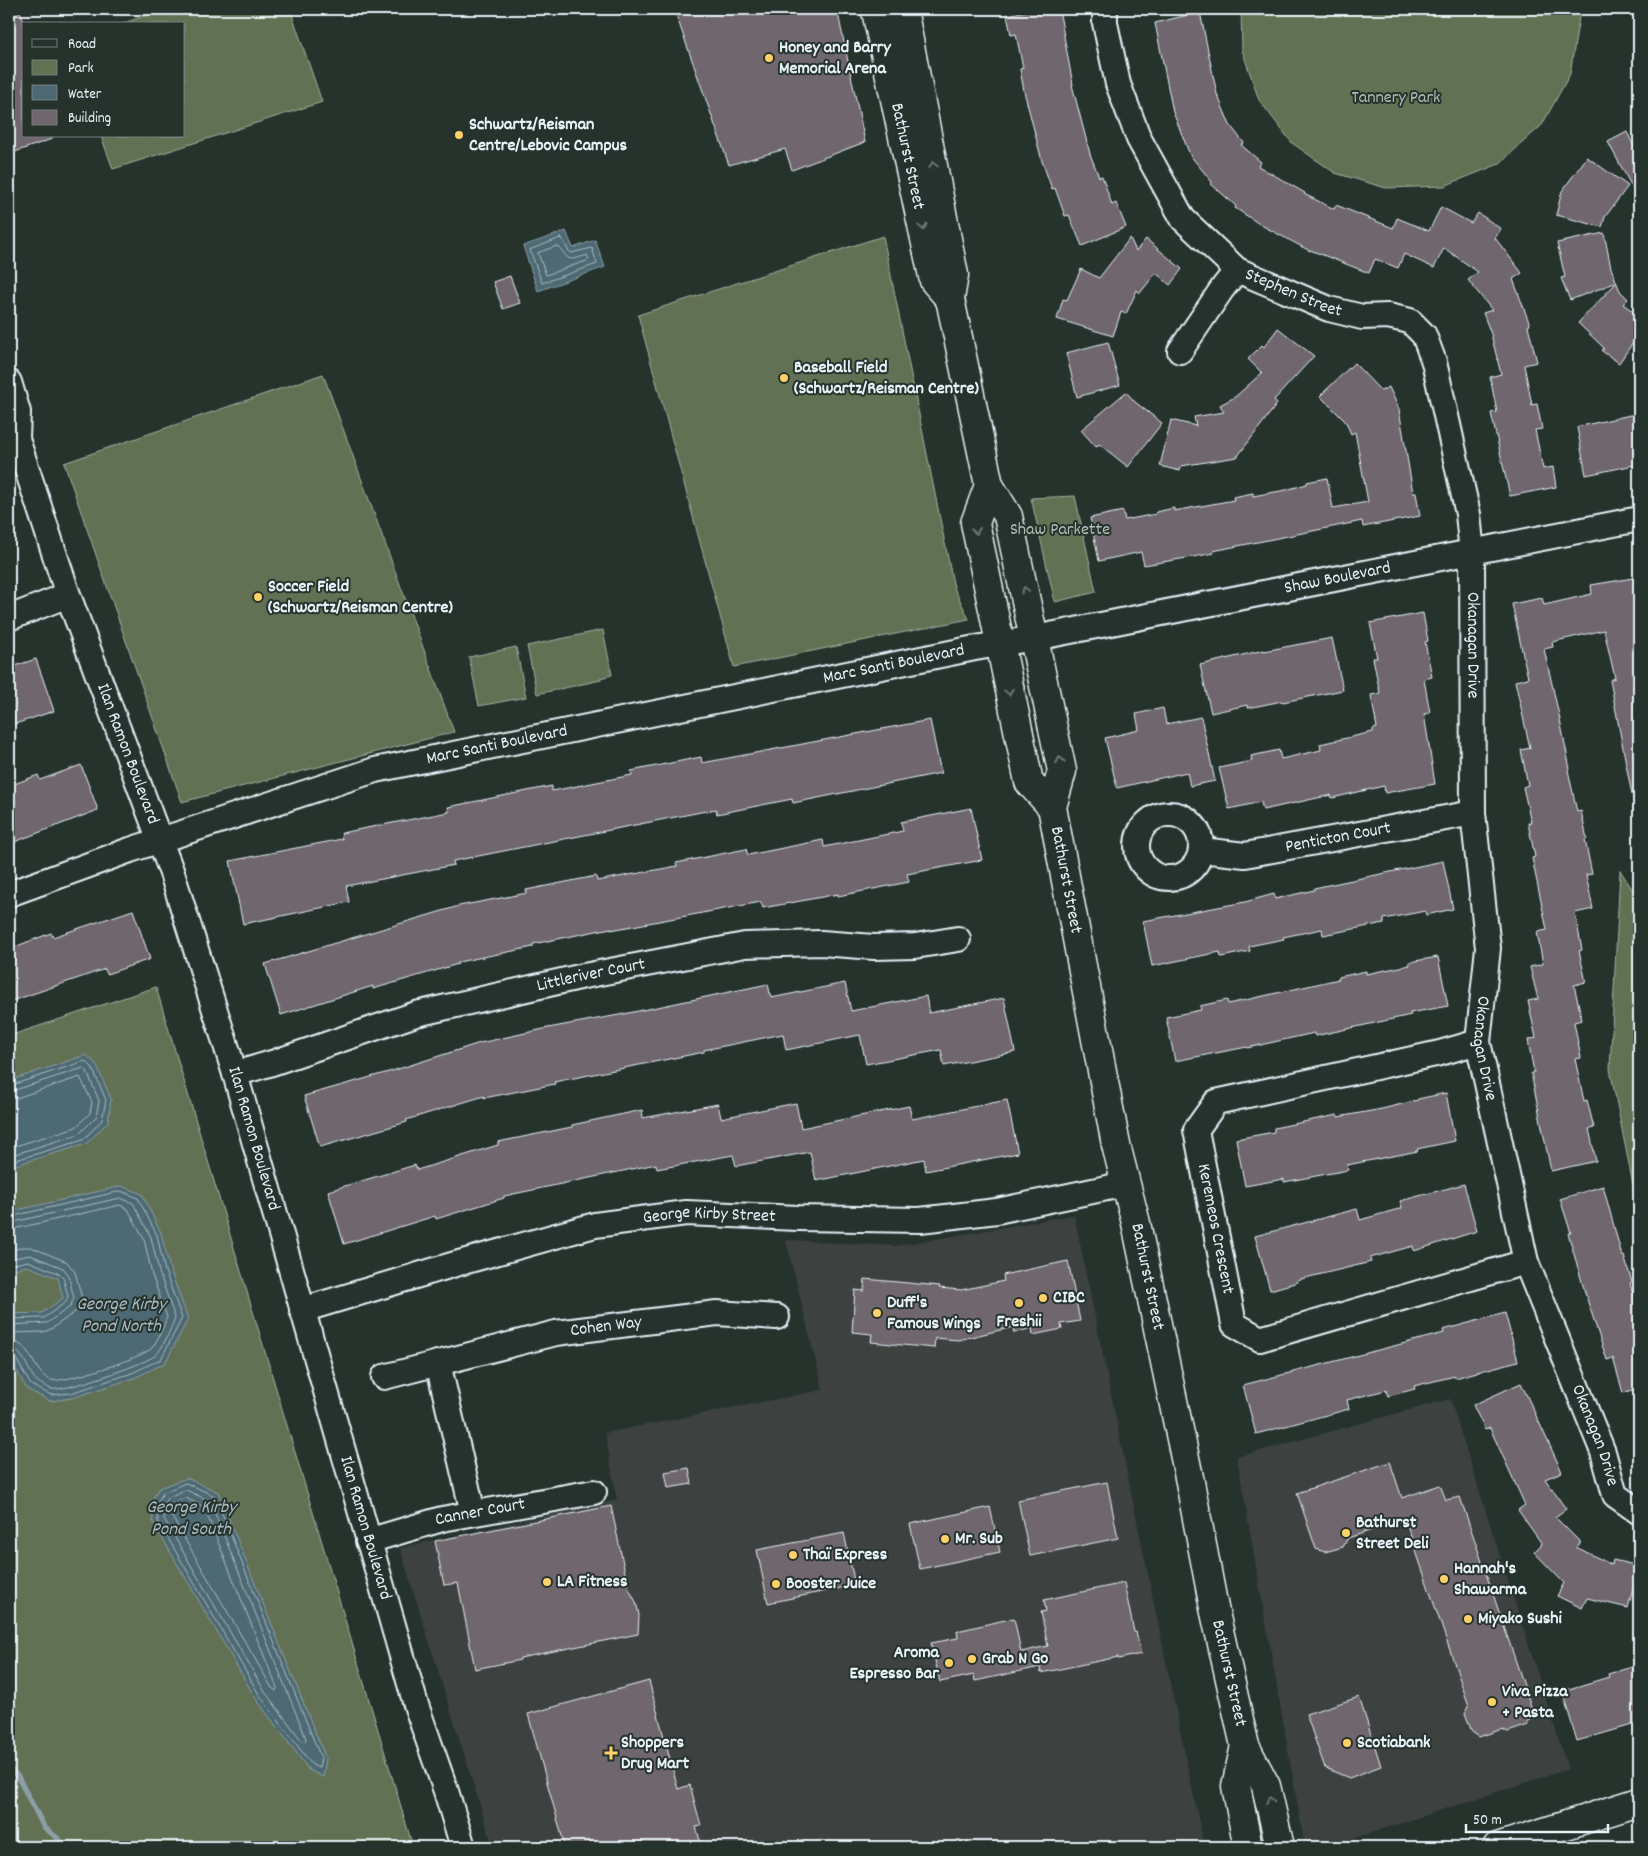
<svg xmlns="http://www.w3.org/2000/svg" width="1648" height="1856" font-family="Dekko,sans-serif">
<rect width="100%" height="100%" fill="#26332d"/>
<filter id="ink" filterUnits="userSpaceOnUse"><feTurbulence type="fractalNoise" baseFrequency=".02" numOctaves="2"/><feDisplacementMap in="SourceGraphic" scale="10" xChannelSelector="R" yChannelSelector="G"/><feConvolveMatrix kernelMatrix="1 2 1 2 8 2 1 2 1" color-interpolation-filters="sRGB"/></filter>
<g filter="url(#ink)">
<!-- built -->
<path fill="#3c4240" d="M1074 1215 1204 1847H493L400 1548 617 1500 605 1433 823 1390 786 1240 895 1246Z
M1450 1399 1568 1769 1327 1847H1305L1237 1457Z"/>
<!-- green -->
<path fill="#627152" stroke="#a5b1a5" d="M165 9H290L322 102 113 169 101 136H184V24H121Z
M1241 9H1577L1579 17 1570 74 1542 125 1499 164 1444 186 1386 188 1335 173 1292 143 1259 100 1242 50Z
M883 236 954 588 969 619 734 667 638 315Z
M323 374 454 732 182 802 64 463Z
M1075 496 1096 592 1055 602 1031 498Z
M603 630 612 675 600 678 601 680 537 694 527 646Z
M516 647 526 697 479 706 469 657Z
M1620 870 1639 900V1205L1634 1190 1610 1069Z
M156 987 413 1847H9V1036Z"/>
<!-- water -->
<path fill="#4e6973" stroke="#8c9fa8" d="M566 231 573 248 595 240 605 267 538 291 523 246Z
M86 1055 96 1064 111 1099 108 1122 86 1144 9 1167V1081Z
M122 1186 142 1194 161 1233 170 1269 188 1319 165 1363 134 1378 72 1398 50 1401 27 1389 9 1357V1314L42 1313 63 1298 58 1278 27 1266 9 1270V1212Z
M187 1478 218 1492 326 1759 323 1777 309 1770 256 1699 153 1522 152 1501 159 1488Z"/>
<g fill="none" stroke-linecap="round" stroke-linejoin="round">
<!-- shore -->
<path stroke="#aabbc3" stroke-width="1" d="M562 238 568 250 571 253 592 248 597 264 542 283 530 250Z
M558 246C570 260 566 262 587 255L589 260 546 275 538 253Z
M9 1086 85 1061 92 1067 106 1100 102 1120 83 1140 9 1162
M9 1092 83 1068 87 1071 99 1101 96 1117 79 1134 9 1156
M9 1099 16 1098 80 1077 92 1102 90 1113 76 1127 9 1148
M9 1217 121 1191 138 1198 157 1235 165 1271 182 1318 161 1359 132 1373 71 1393 51 1395 31 1385 15 1357 9 1355
M9 1223 120 1198 133 1203 151 1237 159 1272 175 1318C172 1326 162 1350 156 1355 145 1364 64 1392 51 1389 47 1387 38 1383 35 1379 26 1369 25 1350 9 1349
M9 1230 120 1205 128 1209 144 1239 152 1275 167 1317C164 1326 158 1340 152 1348 144 1357 62 1384 51 1380 31 1372 33 1342 9 1341
M9 1251 23 1247H31L67 1262 75 1272 82 1298 80 1306 75 1312 51 1329 44 1332 9 1333
M9 1259 30 1255 63 1268 68 1274 74 1298 70 1307 47 1323 9 1325
M9 1265 28 1261 60 1274 63 1277 68 1296 66 1302 44 1318 9 1319
M186 1483 215 1496 321 1758 319 1768 312 1765 260 1696 158 1521 157 1503 163 1493Z
M186 1490 210 1501 306 1738 305 1742 302 1741 265 1692 164 1519V1504L167 1498Z
M186 1498 204 1507 277 1688 276 1691 272 1688 172 1517V1503Z"/>
<!-- stream -->
<path stroke="#8c9fa8" stroke-width="5.5" d="M9 1767 18 1777 44 1827 68 1847"/>
</g>
<!-- building -->
<path fill="#6f666e" stroke="#e8f1f8" d="M9 9H19L24 22V136H52V139L9 154Z
M674 9H837L865 142 792 170 785 149 729 165Z
M1036 9H1059L1073 85H1072L1090 154 1099 177 1102 176 1112 205 1116 203 1126 227 1082 246 1069 215 1065 216 1055 188 1052 189 1042 161 1024 91 1020 69 1023 68 1016 34 1011 35 1007 15Z
M1200 12 1217 94 1230 125 1244 143 1241 145 1261 162 1258 166 1305 193 1304 194 1334 209 1336 205 1393 228 1397 218 1429 231 1441 207 1471 223 1478 213 1501 229 1495 238 1522 273 1513 279 1530 325 1528 326 1537 362 1524 365 1532 405 1537 404 1542 429 1535 430 1543 469 1553 467 1556 487 1510 496 1491 413 1497 412 1490 377 1501 374 1491 334 1483 313 1492 310 1468 280 1478 272 1444 248 1434 268 1404 254 1398 268 1375 259 1369 273 1310 250V251L1261 225 1235 208 1236 206 1211 184 1212 182 1190 155 1173 112 1155 23Z
M1627 132 1639 156V200L1608 142Z
M1587 157 1628 186 1605 217 1602 227 1556 215 1562 191Z
M1604 233 1611 268 1620 291 1628 299 1623 304 1639 316V334L1619 363 1602 351 1604 348 1578 323 1617 282 1570 300 1561 278 1565 277 1557 243Z
M1130 238 1136 251 1146 239 1182 269 1170 285 1156 273 1140 293 1137 290 1126 314 1121 312 1113 336 1057 319 1063 299 1067 300 1081 269 1099 278Z
M510 276 520 303 503 309 493 282Z
M1278 328 1314 356 1274 400 1277 404 1237 457 1181 466 1180 471 1160 466 1171 420 1196 426 1194 417 1224 412 1220 405 1235 397 1262 373 1248 359 1262 345 1264 347Z
M1108 342 1120 385 1077 397 1066 353Z
M1354 363 1381 391 1389 387 1399 409 1413 493H1416L1420 516 1363 527 1362 521 1213 551 1214 553 1193 557 1144 565 1141 552 1099 561 1090 518 1123 511 1125 520 1156 514V512L1174 508V511L1234 500 1233 497 1253 493V496L1286 490 1307 484V482L1327 478 1333 508 1368 502 1355 432 1351 434 1346 422 1320 396Z
M1126 392 1135 402 1162 423 1128 467 1099 444 1096 447 1081 430Z
M1639 413V464L1586 475 1577 427Z
M1639 577V794L1632 795 1610 680 1615 678 1604 630 1552 642 1553 647 1544 649 1559 715 1570 769 1568 770 1577 812 1581 811 1587 839 1585 840 1592 874 1586 875 1593 909 1575 913 1582 950 1579 951 1586 982 1574 985 1582 1020 1574 1022 1581 1058 1575 1059 1584 1101 1587 1100 1594 1128 1589 1129 1596 1161 1551 1171 1531 1073 1534 1072 1528 1040 1536 1038 1528 1001 1538 999 1530 967 1543 964 1537 932 1547 930 1532 858 1535 857 1528 823 1531 822 1523 787 1528 785 1521 750 1530 748 1515 681 1528 678 1512 604 1542 598 1544 605 1592 594 1591 585Z
M1423 613 1428 641 1425 642 1432 677 1424 679 1430 713 1424 714 1435 784 1385 793 1384 786 1332 798 1331 795 1263 810 1261 802 1229 809 1219 768 1252 761 1251 756 1279 750 1281 759 1321 750 1320 744 1373 732V729L1377 728 1371 695 1380 693 1373 658H1377L1370 623Z
M1332 638 1343 690 1283 702 1282 701 1248 708 1247 705 1211 713 1200 665 1264 650V651Z
M36 659 54 711 9 726V668Z
M1163 708 1166 724 1201 717 1215 781 1190 786 1187 772 1117 788 1105 738 1139 730 1136 714Z
M930 720 941 773 793 803 792 799 717 814 716 809 453 861 454 865 346 886 349 902 243 924 230 861 342 839 341 833 449 812 448 807 552 786V791L632 775 631 771 701 757 702 763Z
M81 765 98 810 9 844V786L38 775 40 780Z
M971 808 982 860 907 874 909 882 838 896V894L763 908 761 902 611 930V928L533 944V947L458 962V964L373 989V986L281 1015 265 964 459 906 527 893 526 890 596 876 597 881 677 866 676 863 746 849 748 855 823 840 824 847 903 831 901 822Z
M1443 861 1453 909 1426 915 1425 911 1384 919V923L1323 935 1322 929 1283 937 1284 939 1249 946 1250 951 1221 957 1220 952 1152 966 1143 921 1245 902 1274 894 1275 899 1314 890V888Z
M133 910 150 959 107 974 105 969 9 1002V949L51 933 53 937Z
M1438 957 1448 1006 1410 1013 1411 1015 1315 1036 1314 1033 1247 1048V1047L1175 1061 1166 1017 1201 1010 1200 1006 1227 1000 1228 1004 1339 979V977L1366 971V974L1410 965 1409 962Z
M845 983 851 1011 926 996 929 1013 1004 998 1015 1052 944 1066 941 1050 866 1064 860 1035 786 1050 783 1034 704 1050V1052L554 1082 555 1084 484 1098V1096L406 1120 407 1122 320 1147 304 1096 392 1071 480 1043 548 1028 619 1015 768 984 771 998Z
M1446 1093 1455 1141 1417 1149 1418 1151 1347 1165 1348 1170 1284 1182V1179L1245 1186 1236 1139 1274 1132V1128L1337 1115 1338 1117 1382 1109 1418 1100V1099Z
M1007 1100 1018 1153 926 1171 924 1159 816 1181 810 1152 736 1166 733 1155 657 1169 656 1164 504 1196V1198L436 1219 435 1216 344 1244 328 1191 415 1165 417 1170 498 1145V1142L572 1127V1125L642 1110 643 1118 718 1104 721 1118 796 1103 801 1128 909 1106 912 1119Z
M1464 1184 1477 1231 1414 1251 1413 1246 1370 1258 1371 1262 1297 1280 1298 1282 1270 1290 1255 1236 1357 1209 1360 1220 1402 1208 1400 1201Z
M1603 1186 1622 1256H1624L1632 1282 1630 1283 1639 1314V1388L1623 1393 1613 1358 1607 1360 1586 1296 1568 1233H1571L1560 1199Z
M1068 1261 1080 1321 1061 1324 1062 1329 1033 1335 1032 1328 1014 1333 1013 1327 958 1340 935 1338 934 1348 871 1342 872 1334 852 1332 855 1290 864 1291 865 1279 940 1286 939 1288 961 1290 1004 1281 1003 1275Z
M1505 1313 1518 1361 1455 1378V1376L1414 1386 1415 1389 1388 1396 1386 1390 1347 1400 1349 1409 1256 1434 1243 1385 1444 1333 1443 1330Z
M1521 1383 1562 1472 1545 1479 1566 1509 1555 1517 1581 1543 1576 1547 1612 1565 1613 1560 1639 1566 1628 1608 1587 1598 1582 1608 1557 1596 1564 1583 1534 1552 1542 1544 1518 1510 1525 1505 1490 1428 1485 1430 1473 1405Z
M1390 1462 1402 1498 1440 1485 1446 1500 1460 1497 1535 1718 1527 1721 1528 1725 1508 1732 1502 1729 1479 1737 1472 1732 1465 1713 1469 1706 1405 1519 1348 1538 1343 1547 1325 1552 1316 1549 1297 1493Z
M689 1468 692 1484 668 1488 665 1472Z
M1107 1482 1118 1538 1030 1556 1018 1500Z
M611 1506 628 1587 636 1602 639 1615 638 1634 520 1658V1660L475 1669 458 1583 444 1585 435 1541Z
M990 1507 1000 1552 920 1569 910 1524Z
M844 1533 855 1585 768 1603 757 1550Z
M1124 1583 1134 1632H1136L1141 1654 1118 1659V1657L1041 1673 1040 1667 975 1681 974 1675 940 1682 931 1643 958 1638 957 1631 1014 1618 1021 1652 1048 1646 1041 1612 1046 1611 1044 1600Z
M1639 1665V1723L1577 1741 1562 1691 1609 1677 1608 1674Z
M649 1681 678 1789 690 1785 701 1826 696 1827 702 1847H565L528 1714Z
M1359 1697 1381 1766 1349 1778 1325 1768 1306 1714Z"/>
<g fill="none" stroke-linecap="round" stroke-linejoin="round">
<defs>
<g id="minor">
<path id="s1" d="M1105 9V23L1118 84 1139 139 1183 219 1237 270 1329 309 1362 317 1388 316 1410 321 1424 335 1434 362 1468 514 1472 553 1473 813 1488 948 1478 1042 1526 1262 1603 1452 1615 1495 1639 1512"/>
<path d="M1180 351 1222 289 1237 270"/>
<path d="M9 382 18 412 17 439"/>
<path id="s2" d="M9 425 17 439 68 595 172 873 235 1074 416 1705 446 1791 463 1847"/>
<path d="M9 618 68 595"/>
<circle cx="1169" cy="846" r="32"/>
<path id="s3" d="M1201 850 1245 855 1473 813"/>
<path id="s4" d="M9 894 130 850 375 770 975 648 1035 638 1639 519"/>
<path id="s5" d="M1478 1042 1440 1053 1216 1102 1196 1130 1234 1324 1260 1339 1526 1262"/>
<path id="s6" d="M235 1074 272 1063 416 1014 584 976 745 945 821 943 874 947 915 946 958 939"/>
<path id="s7" d="M302 1310 452 1265 595 1225 686 1213 798 1218 920 1220 997 1211 1126 1184"/>
<path d="M438 1363 473 1513"/>
<path id="s8" d="M384 1377 556 1333 717 1313 777 1317"/>
<path id="s9" d="M368 1541 442 1519 594 1492"/>
</g>
<g id="major">
<path id="s10" d="M877 9 876 11 934 281 950 299"/>
<path id="s11" d="M903 9 954 275 950 299 989 485 1008 516 1062 771 1052 807 1116 1145 1136 1223 1190 1482 1214 1608 1245 1746 1266 1786 1280 1847"/>
<path d="M989 485 975 523 1029 782 1052 807"/>
<path d="M1245 1746 1236 1786 1248 1847"/>
<path d="M1497 1847 1639 1802"/>
</g>
</defs>
<!-- minor casing -->
<use href="#minor" stroke="#e8f1f8" stroke-width="28"/>
<!-- major casing -->
<use href="#major" stroke="#e8f1f8" stroke-width="31"/>
<!-- minor -->
<use href="#minor" stroke="#26332d" stroke-width="24"/>
<!-- major -->
<use href="#major" stroke="#26332d" stroke-width="28"/>
</g>
<!-- one-way arrows -->
<defs><path id="oneway-chevron" d="M-2-3.5L2.5 0L-2 3.5" fill="none" stroke-width="1.6" stroke-linecap="round" stroke-linejoin="round" transform="scale(1.25)"/></defs>
<g stroke="#6a7674">
<use href="#oneway-chevron" transform="translate(933 165) rotate(-101)"/>
<use href="#oneway-chevron" transform="translate(923 227) rotate(78)"/>
<use href="#oneway-chevron" transform="translate(976 531) rotate(80)"/>
<use href="#oneway-chevron" transform="translate(1025 590) rotate(-103)"/>
<use href="#oneway-chevron" transform="translate(1009 692) rotate(78)"/>
<use href="#oneway-chevron" transform="translate(1060 760) rotate(-101)"/>
<use href="#oneway-chevron" transform="translate(1270 1800) rotate(-103)"/>
</g>
</g>
<!-- markers -->
<g fill="#ffd166" stroke="#26332d" stroke-width="2">
<circle cx="769" cy="58" r="5"/>
<circle cx="459" cy="135" r="5"/>
<circle cx="784" cy="378" r="5"/>
<circle cx="258" cy="597" r="5"/>
<circle cx="1043" cy="1298" r="5"/>
<circle cx="1019" cy="1303" r="5"/>
<circle cx="877" cy="1313" r="5"/>
<circle cx="1346" cy="1533" r="5"/>
<circle cx="945" cy="1539" r="5"/>
<circle cx="793" cy="1555" r="5"/>
<circle cx="1444" cy="1579" r="5"/>
<circle cx="547" cy="1582" r="5"/>
<circle cx="776" cy="1584" r="5"/>
<circle cx="1468" cy="1619" r="5"/>
<circle cx="972" cy="1659" r="5"/>
<circle cx="949" cy="1663" r="5"/>
<circle cx="1492" cy="1702" r="5"/>
<circle cx="1347" cy="1743" r="5"/>
<path d="M608.5 1745.5h5v5h5v5h-5v5h-5v-5h-5v-5h5z"/>
</g>
<g text-anchor="middle" dominant-baseline="central" stroke-width="4" stroke-linejoin="round" paint-order="stroke">
<!-- poi labels -->
<g font-size="18" font-weight="bold" fill="#e8f1f8" stroke="#26332d" text-anchor="start">
<text x="779" y="48">Honey and Barry<tspan x="779" dy="21">Memorial Arena</tspan></text>
<text x="469" y="125">Schwartz/Reisman<tspan x="469" dy="21">Centre/Lebovic Campus</tspan></text>
<text x="794" y="368">Baseball Field<tspan x="794" dy="21">(Schwartz/Reisman Centre)</tspan></text>
<text x="268" y="587">Soccer Field<tspan x="268" dy="21">(Schwartz/Reisman Centre)</tspan></text>
<text x="1053" y="1298">CIBC</text>
<text x="887" y="1303">Duff's<tspan x="887" dy="21">Famous Wings</tspan></text>
<text x="1019" y="1322" text-anchor="middle">Freshii</text>
<text x="1356" y="1523">Bathurst<tspan x="1356" dy="21">Street Deli</tspan></text>
<text x="955" y="1539">Mr. Sub</text>
<text x="803" y="1555">Thaï Express</text>
<text x="1454" y="1569">Hannah's<tspan x="1454" dy="21">Shawarma</tspan></text>
<text x="557" y="1582">LA Fitness</text>
<text x="786" y="1584">Booster Juice</text>
<text x="1478" y="1619">Miyako Sushi</text>
<text x="939" y="1653" text-anchor="end">Aroma<tspan x="939" dy="21">Espresso Bar</tspan></text>
<text x="982" y="1659">Grab N Go</text>
<text x="1502" y="1692">Viva Pizza<tspan x="1502" dy="21">+ Pasta</tspan></text>
<text x="621" y="1743">Shoppers<tspan x="621" dy="21">Drug Mart</tspan></text>
<text x="1357" y="1743">Scotiabank</text>
</g>
<!-- park labels -->
<g font-size="18" fill="#b2beb6" stroke="#26332d">
<text x="1396" y="98">Tannery Park</text>
<text x="1060" y="530">Shaw Parkette</text>
</g>
<!-- street labels -->
<g font-size="18" fill="#e8f1f8" stroke="#26332d">
<text stroke="none"><textPath href="#s10" startOffset="151">Bathurst Street</textPath></text>
<text stroke="none"><textPath href="#s1" startOffset="362">Stephen Street</textPath></text>
<text stroke="none"><textPath href="#s4" startOffset="1368">Shaw Boulevard</textPath></text>
<text stroke="none"><textPath href="#s1" startOffset="819">Okanagan Drive</textPath></text>
<text stroke="none"><textPath href="#s4" startOffset="916">Marc Santi Boulevard</textPath></text>
<text stroke="none"><textPath href="#s4" startOffset="511">Marc Santi Boulevard</textPath></text>
<text stroke="none"><textPath href="#s2" startOffset="350">Ilan Ramon Boulevard</textPath></text>
<text stroke="none"><textPath href="#s3" startOffset="139">Penticton Court</textPath></text>
<text stroke="none"><textPath href="#s11" startOffset="894">Bathurst Street</textPath></text>
<text stroke="none"><textPath href="#s6" startOffset="370">Littleriver Court</textPath></text>
<text stroke="none"><textPath href="#s1" startOffset="1224">Okanagan Drive</textPath></text>
<text stroke="none"><textPath href="#s2" startOffset="755">Ilan Ramon Boulevard</textPath></text>
<text stroke="none"><textPath href="#s7" startOffset="420">George Kirby Street</textPath></text>
<text stroke="none"><textPath href="#s5" startOffset="404">Keremeos Crescent</textPath></text>
<text stroke="none"><textPath href="#s11" startOffset="1299">Bathurst Street</textPath></text>
<text stroke="none"><textPath href="#s8" startOffset="228">Cohen Way</textPath></text>
<text stroke="none"><textPath href="#s1" startOffset="1629">Okanagan Drive</textPath></text>
<text stroke="none"><textPath href="#s9" startOffset="116">Canner Court</textPath></text>
<text stroke="none"><textPath href="#s2" startOffset="1160">Ilan Ramon Boulevard</textPath></text>
<text stroke="none"><textPath href="#s11" startOffset="1704">Bathurst Street</textPath></text>
</g>
<!-- water labels -->
<g font-size="19" font-style="italic" fill="#aabbc3" stroke="#26332d">
<text x="121" y="1305">George Kirby<tspan x="121" dy="22">Pond North</tspan></text>
<text x="191" y="1508">George Kirby<tspan x="191" dy="22">Pond South</tspan></text>
</g>
</g>
<!-- margin -->
<rect width="1648" height="1856" fill="none" stroke="#26332d" stroke-width="30"/>
<rect x="15" y="15" width="1618" height="1826" fill="none" stroke="#e8f1f8" stroke-width="2" filter="url(#ink)"/>
<!-- legend -->
<rect x="22" y="22" width="162" height="115" fill="#26332d" stroke="#747f7e"/>
<rect x="32" y="39" width="25" height="8" fill="#26332d" stroke="#747f7e"/>
<text x="68" y="48" font-size="15" fill="#e8f1f8">Road</text>
<rect x="32" y="60" width="25" height="15" fill="#627152" stroke="#747f7e"/>
<text x="68" y="72" font-size="15" fill="#e8f1f8">Park</text>
<rect x="32" y="85" width="25" height="15" fill="#4e6973" stroke="#747f7e"/>
<text x="68" y="98" font-size="15" fill="#e8f1f8">Water</text>
<rect x="32" y="110" width="25" height="15" fill="#6f666e" stroke="#747f7e"/>
<text x="68" y="122" font-size="15" fill="#e8f1f8">Building</text>
<!-- scale -->
<path d="M1466 1824v8h142v-8" fill="none" stroke="#e8f1f8" stroke-width="2.5"/>
<text x="1473" y="1824" font-size="15" fill="#e8f1f8" stroke="#26332d" stroke-width="4" paint-order="stroke">50 m</text>
</svg>
